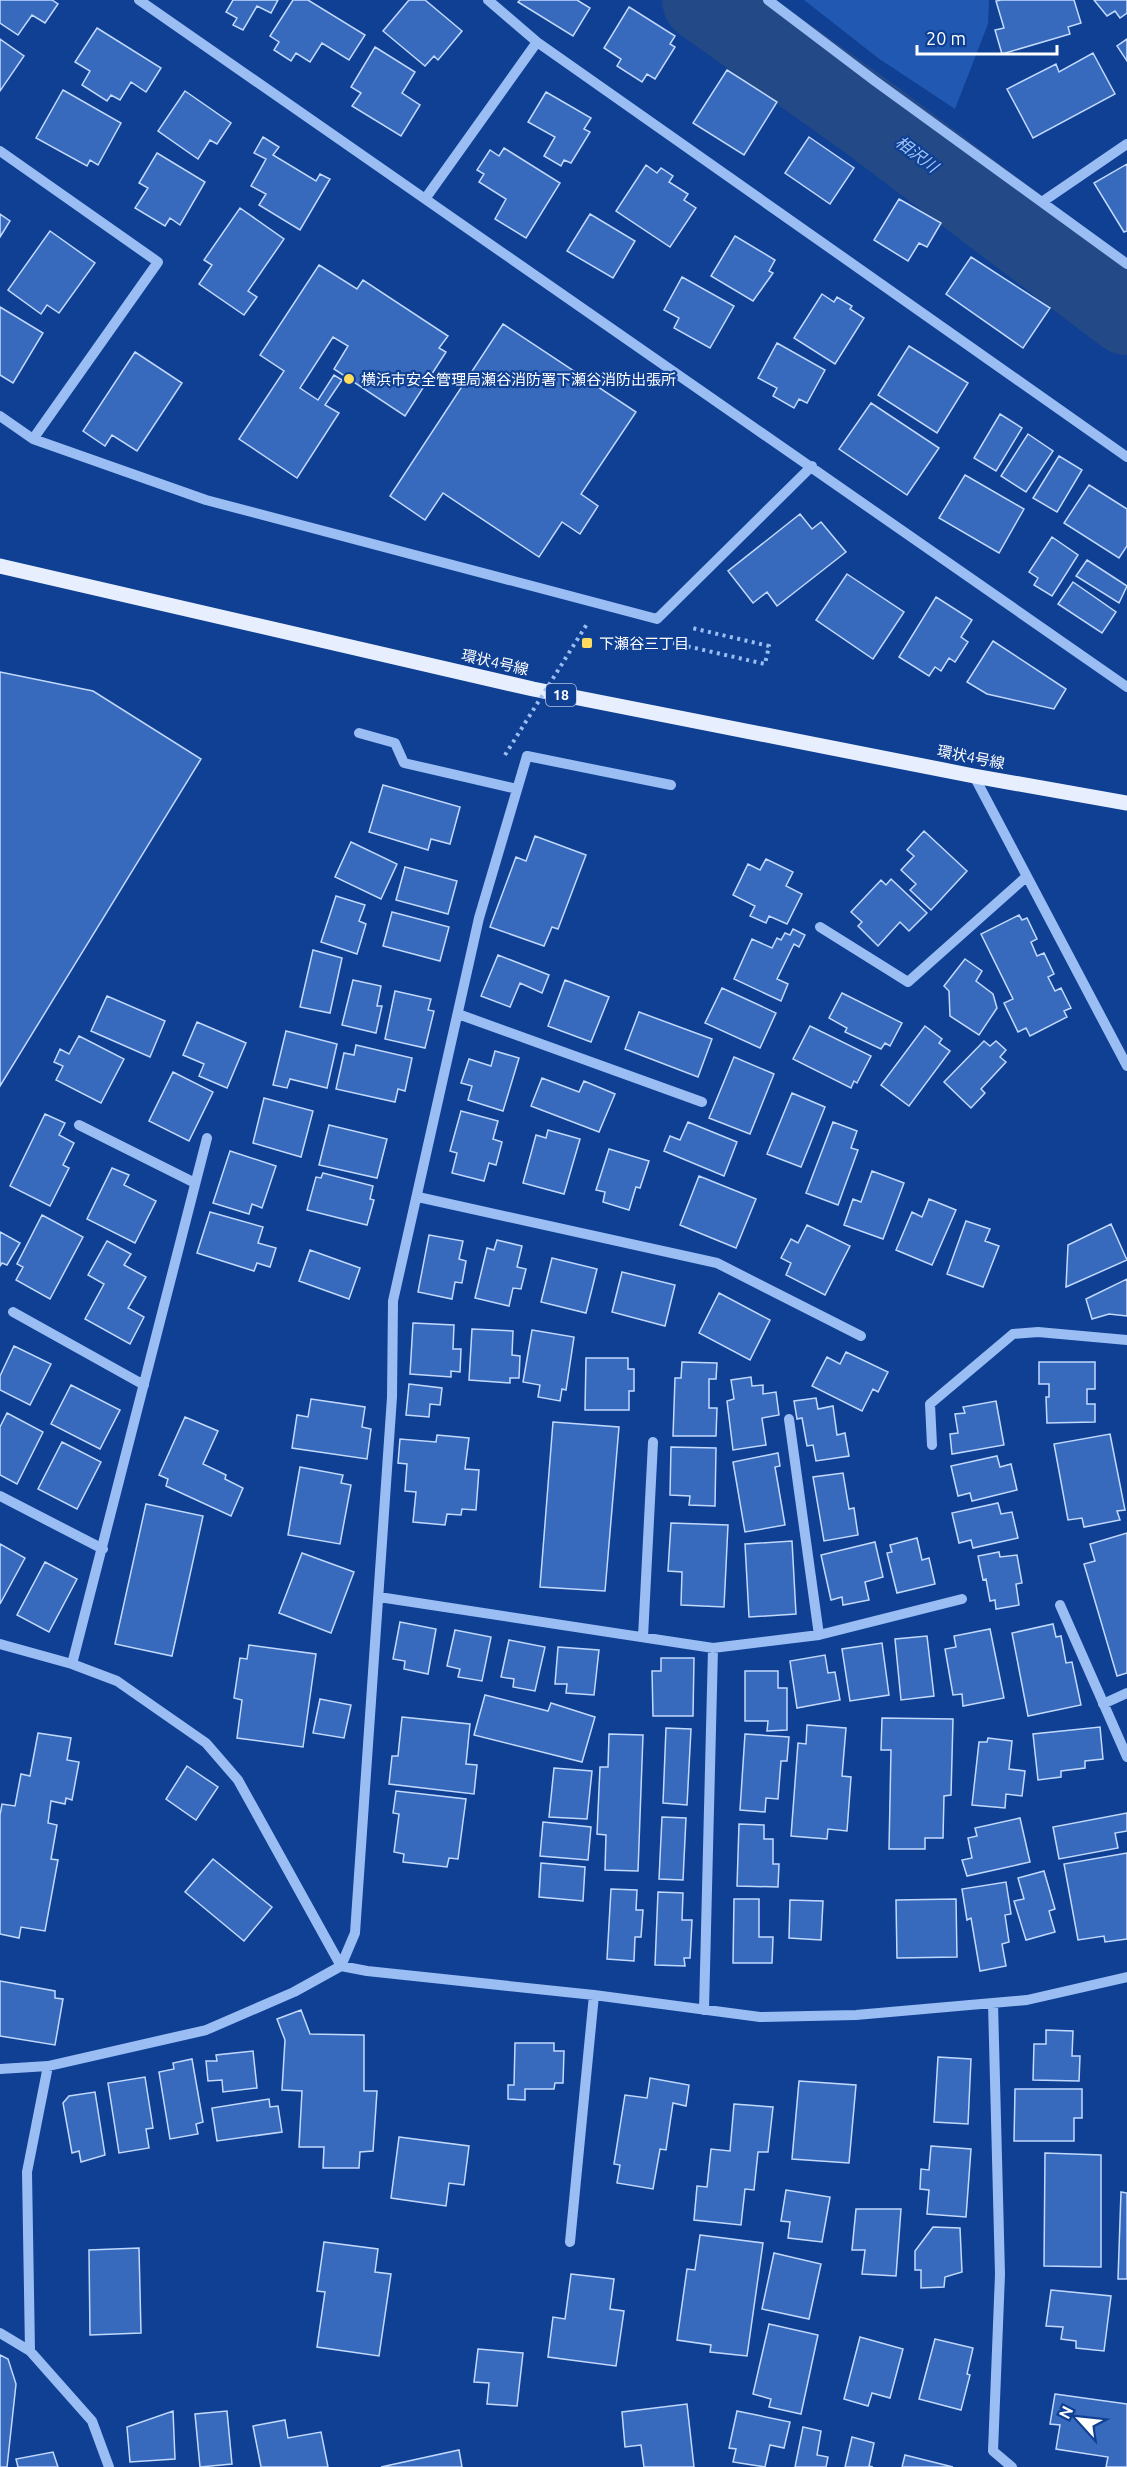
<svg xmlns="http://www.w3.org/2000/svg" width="1127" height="2467" font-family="Ubuntu,'Noto Sans JP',sans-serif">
<rect width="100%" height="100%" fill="#0f4093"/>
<!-- green -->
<path fill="#2058b2" d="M804 0H989L988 24 955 109 878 58Z"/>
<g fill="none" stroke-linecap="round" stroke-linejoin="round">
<!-- river -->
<path stroke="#244987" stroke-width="84" d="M704 0 873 121 1127 313"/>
</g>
<!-- building -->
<path fill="#3769bc" stroke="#c2d9fe" stroke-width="1.5" d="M0 0H52L58 4 45 23 32 15 18 35 0 23Z
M233 0H278L271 13 257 6 243 30 233 25 237 18 226 12Z
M293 0H308L365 35 349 60 322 43 310 62 296 53 291 61 274 50 279 42 270 36Z
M409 0H425L462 31 438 60 434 56 425 66 383 31Z
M520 0H577L590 8 573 36 518 2Z
M1001 0H1074L1081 23 1068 27 1070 34 1002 54 995 30 1004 28 996 1Z
M1094 0H1127V13L1120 18 1115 11 1107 16Z
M629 7 675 36 670 44 675 47 655 79 647 74 642 82 617 66 621 59 604 48Z
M97 28 161 68 146 92 131 82 120 100 111 95 107 101 82 85 90 71 75 62Z
M0 39 24 56 0 91Z
M1127 39V61L1117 46Z
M375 47 415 72 402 93 420 105 401 136 352 106 361 93 351 87Z
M1093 53 1115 94 1033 138 1007 89 1056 64 1059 72Z
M727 70 777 102 744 155 693 123Z
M63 90 121 123 98 165 90 160 87 166 36 138Z
M185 91 231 123 217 144 210 140 198 159 158 131Z
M546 92 591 118 584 129 590 132 571 163 564 160 561 166 544 156 555 137 528 122Z
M263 137 279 147 273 155 316 181 320 174 330 179 300 230 259 205 266 194 251 186 266 159 254 153Z
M809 137 854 168 830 204 785 173Z
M504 148 560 183 526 238 495 219 506 199 479 182 484 174 477 170 490 150 499 156Z
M157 153 205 182 180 225 170 218 165 226 135 208 148 188 139 183Z
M1127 164V231L1124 232 1094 183Z
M646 165 657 173 661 168 673 176 669 182 688 194 684 200 696 208 670 247 616 211Z
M899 199 941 223 927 247 919 243 908 261 874 240Z
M240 208 284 239 248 291 257 297 244 315 199 284 212 265 204 260Z
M0 214 10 221 0 237Z
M590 214 635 241 613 278 567 251Z
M50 231 95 263 59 313 47 305 41 314 8 290Z
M735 236 775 260 769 271 773 273 753 301 711 276Z
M971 257 1050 308 1023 348 946 294Z
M319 265 357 289 363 280 448 336 439 348 446 352 405 416 334 369 348 346 333 337 300 388 318 400 334 375 342 380 325 405 339 413 297 478 239 439 284 371 260 355Z
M682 277 734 306 710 348 674 328 679 318 664 310Z
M822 294 834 302 837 297 852 306 850 309 864 318 835 364 794 338Z
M0 307 43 333 13 383 0 375Z
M503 324 636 412 581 494 598 506 580 534 562 522 539 557 443 493 425 520 390 496Z
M777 343 825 370 807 403 799 399 794 408 773 396 777 388 758 378Z
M909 346 968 383 937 433 878 395Z
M135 352 182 383 137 451 112 435 105 446 83 431Z
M871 403 939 448 907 495 839 449Z
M1000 414 1022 428 996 471 974 458Z
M1028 434 1053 451 1026 492 1001 476Z
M1059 456 1082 470 1057 512 1033 498Z
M965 475 1024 509 999 553 939 518Z
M1089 485 1127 509V546L1119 558 1064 523Z
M800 514 812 529 821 522 846 552 777 606 767 592 753 603 728 571Z
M1052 537 1078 555 1052 596 1034 585 1038 578 1029 572Z
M1087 560 1127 586 1119 603 1076 576Z
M847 574 904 612 873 659 816 620Z
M1073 582 1116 612 1102 633 1058 604Z
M936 597 972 620 961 637 968 642 955 662 949 658 941 671 935 667 929 676 899 657Z
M993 641 1066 689 1054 709 987 694 967 682Z
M0 672 93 691 201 759 0 1086Z
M383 785 460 807 450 844 431 839 428 850 369 832Z
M924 831 967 871 931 910 910 890 916 884 901 870 914 856 907 850Z
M535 836 586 855 558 929 552 927 544 946 490 927 516 857 526 861Z
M351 842 397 864 381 899 335 877Z
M766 859 793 872 786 886 802 894 787 924 769 916 766 923 750 916 755 906 733 895 748 864 760 870Z
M405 867 457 881 448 914 396 900Z
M891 879 927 913 909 931 900 922 878 946 858 926 862 922 851 912 881 880 886 885Z
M336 896 365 905 359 921 366 924 357 954 321 942Z
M392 912 449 927 440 961 383 946Z
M1019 915 1022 920 1027 918 1037 939 1031 942 1037 956 1044 953 1054 974 1048 977 1055 991 1061 988 1071 1008 1064 1011 1067 1017 1030 1036 1026 1028 1018 1032 1004 1003 1013 999 981 934Z
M793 929 805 935 799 947 794 944 777 979 788 984 781 1001 734 979 752 939 772 948 777 938 781 940 785 933 790 935Z
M313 950 342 958 330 1013 300 1007Z
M498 955 549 975 542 993 520 983 510 1007 481 996Z
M965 959 982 971 976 981 993 994 997 1008 979 1035 950 1016 949 991 944 986Z
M353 980 381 986 377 1006H382L376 1033 342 1025Z
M565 980 609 997 591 1042 548 1026Z
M722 988 776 1013 760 1048 705 1023Z
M395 991 431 999 428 1010 434 1011 425 1048 385 1039Z
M842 993 902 1023 890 1046 885 1043 881 1049 845 1032 847 1028 829 1018Z
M107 996 165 1021 150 1057 91 1031Z
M639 1012 712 1039 698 1077 625 1049Z
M197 1022 246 1043 227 1088 199 1076 204 1064 183 1055Z
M810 1026 871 1056 857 1083 854 1081 851 1088 793 1059Z
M925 1026 942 1039 939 1043 950 1051 909 1106 881 1085Z
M286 1031 337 1044 327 1088 290 1079 287 1088 273 1085Z
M79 1036 124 1059 101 1103 56 1080 63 1066 54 1062 60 1049 69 1054Z
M984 1041 990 1046 996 1041 1006 1050 1000 1057 1006 1062 981 1089 985 1093 971 1108 944 1082Z
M356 1045 412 1058 405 1091 398 1089 395 1102 336 1089 344 1053 354 1055Z
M495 1051 519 1058 503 1111 468 1100 472 1086 461 1083 469 1059 491 1066Z
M734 1057 774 1074 750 1134 709 1118Z
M173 1072 213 1092 189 1141 149 1121Z
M542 1078 579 1092 584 1081 615 1094 599 1132 531 1106Z
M792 1093 825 1107 801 1167 767 1154Z
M264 1098 313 1111 301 1157 253 1143Z
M461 1111 498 1121 493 1139 502 1142 496 1165 489 1163 484 1181 452 1173 457 1153 450 1151Z
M45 1114 65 1123 59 1135 74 1143 63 1165 69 1168 50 1206 10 1186Z
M688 1122 737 1142 724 1176 664 1151 670 1136 680 1140Z
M833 1122 857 1131 851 1148 858 1150 838 1205 806 1193Z
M329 1125 387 1139 377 1178 319 1165Z
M548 1130 580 1139 564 1194 523 1183 536 1135 546 1138Z
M609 1149 649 1161 640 1188 636 1187 629 1210 603 1202 605 1192 596 1190Z
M230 1151 276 1166 262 1208 252 1204 249 1214 213 1203Z
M112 1168 129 1175 124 1185 156 1201 135 1243 87 1219Z
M872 1171 904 1183 883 1239 844 1225 853 1199 861 1202Z
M323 1173 373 1186 370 1199 374 1200 367 1225 307 1210 316 1177 321 1178Z
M699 1176 756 1199 736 1248 680 1225Z
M929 1199 956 1210 932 1265 896 1250 912 1212 922 1217Z
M210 1212 263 1227 258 1243 276 1248 270 1267 257 1263 254 1271 197 1253Z
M42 1215 83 1237 50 1299 16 1280 23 1267 17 1264Z
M966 1221 990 1229 985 1241 999 1246 983 1287 947 1274Z
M1111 1224 1127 1260 1066 1287 1068 1245Z
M807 1225 850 1246 825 1295 786 1275 791 1263 781 1258 791 1239 798 1243Z
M0 1232 20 1243 7 1265 2 1263 0 1266Z
M429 1235 463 1241 459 1259 466 1261 462 1283 455 1282 452 1299 418 1292Z
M497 1240 522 1246 517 1267 526 1269 521 1289 513 1288 509 1306 475 1298 487 1248 494 1250Z
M107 1241 131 1254 124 1265 146 1277 128 1308 144 1317 130 1344 85 1319 104 1284 88 1275Z
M310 1250 360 1268 349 1299 299 1281Z
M552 1258 597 1269 586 1313 541 1302Z
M622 1272 675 1285 665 1326 612 1312Z
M1127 1279V1316L1109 1314 1092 1319 1086 1299Z
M719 1293 770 1320 750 1360 699 1333Z
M413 1323 454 1325 453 1349H461L460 1372 451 1371V1377L410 1374Z
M472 1329 513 1331 512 1355 520 1356 519 1378H510V1383L469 1380Z
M532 1330 574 1337 566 1390 562 1389 560 1401 538 1397 540 1385 523 1382Z
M14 1346 51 1364 30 1405 0 1390V1376Z
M846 1352 888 1372 878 1392 873 1389 862 1411 812 1386 827 1357 840 1364Z
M586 1358H628V1369H634V1391H629V1410H585Z
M682 1362 717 1363 716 1379H709V1408H717L716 1436H673L675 1378H681Z
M1039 1362H1095V1389H1087V1404H1095V1422L1047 1423 1046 1397H1049V1384H1039Z
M751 1377 752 1386 763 1385V1394L776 1392 779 1415 762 1418 766 1445 733 1450 727 1401 734 1399 731 1380Z
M409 1384 442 1388 440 1405 430 1404 429 1417 406 1415Z
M71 1385 120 1410 100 1449 51 1424Z
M816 1398 818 1409 833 1406 837 1435 845 1433 849 1456 816 1461 813 1445 807 1446 802 1418 797 1419 794 1401Z
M311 1399 365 1407 362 1427 371 1429 367 1459 292 1448 297 1415 308 1417Z
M996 1401 1004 1445 952 1454 950 1434 958 1433 955 1414 965 1413 963 1407Z
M7 1413 43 1432 17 1484 0 1475V1427Z
M185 1417 218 1431 203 1464 226 1475 225 1479 243 1488 231 1516 166 1486 168 1479 159 1475Z
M553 1422 619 1427 605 1591 540 1587Z
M1110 1434 1125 1510 1117 1511 1120 1520 1084 1527 1082 1518 1068 1520 1054 1444Z
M437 1435 469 1438 465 1469 479 1470 476 1510 462 1509 461 1515 447 1514 445 1525 413 1522 416 1492 405 1491 407 1464 398 1463 400 1439 436 1442Z
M62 1442 101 1462 77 1509 38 1489Z
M671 1447 716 1448 715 1506 689 1505 690 1496 670 1495Z
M778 1453 780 1466 775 1467 785 1525 745 1532 733 1462Z
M997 1456 1000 1467 1011 1464 1017 1490 972 1501 970 1493 958 1496 951 1466Z
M300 1467 343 1475 341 1483 351 1485 340 1544 288 1535Z
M843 1473 849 1509 854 1508 858 1535 824 1541 813 1477Z
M998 1503 1001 1514 1012 1512 1018 1538 973 1548 971 1540 959 1543 952 1513Z
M146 1504 203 1516 172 1656 115 1644Z
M671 1523 728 1525 724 1607 681 1605 682 1572 668 1571Z
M1127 1533V1673L1117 1676 1084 1564 1095 1561 1090 1544Z
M917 1538 922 1560 929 1558 935 1584 897 1593 887 1553 892 1552 890 1545Z
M792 1541 796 1614 749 1617 745 1544Z
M875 1542 883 1577 865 1582 869 1600 843 1605 842 1597 831 1600 821 1555Z
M0 1544 25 1558 0 1604Z
M999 1552 1000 1557 1017 1555 1022 1583 1016 1584 1019 1605 996 1609 995 1600 990 1601 986 1579 983 1580 978 1556Z
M302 1553 354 1572 331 1633 279 1613Z
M45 1562 77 1579 49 1632 17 1615Z
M400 1622 436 1629 428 1674 404 1669 405 1661 393 1659Z
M1053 1624 1056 1637 1061 1636 1066 1663 1072 1662 1081 1705 1028 1716 1012 1633Z
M990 1629 1004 1698 963 1706 962 1694 953 1695 945 1649 956 1647 954 1636Z
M455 1630 491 1637 482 1681 458 1677 460 1669 447 1666Z
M927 1636 934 1696 901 1700 895 1639Z
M509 1640 545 1647 535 1691 513 1687 514 1679 501 1677Z
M882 1643 889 1695 850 1701 842 1649Z
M249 1645 316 1654 303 1747 237 1738 242 1700 234 1698 240 1658 247 1659Z
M558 1647 599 1650 594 1695 566 1693 567 1684H555Z
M825 1655 828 1673 835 1672 840 1700 797 1708 790 1661Z
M661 1658H694L693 1716H653L652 1671H661Z
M745 1671H778V1688H787V1730L767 1731 768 1721H745Z
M485 1695 548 1711 551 1703 595 1717 582 1762 474 1735Z
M320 1699 351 1705 344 1738 313 1733Z
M402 1717 470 1724 466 1764 477 1765 474 1794 389 1784 392 1756H398Z
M882 1718 953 1719 951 1795 944 1796 943 1838H925V1849H889L891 1750H881Z
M807 1725 846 1728 842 1776 851 1777 847 1831 828 1829 827 1839 791 1836 798 1743 806 1744Z
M1100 1727 1103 1759 1085 1761V1768L1061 1771V1777L1038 1780 1033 1734Z
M666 1728 691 1729 687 1805 663 1803Z
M38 1733 71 1738 67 1760 79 1762 72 1800 66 1798 65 1804 51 1801 48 1823 57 1825 51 1859 58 1860 45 1931 21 1927 19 1938 0 1934V1815L2 1804 15 1806 21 1774 30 1776Z
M609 1734 643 1735 638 1871 605 1870 606 1835 597 1834 600 1767H608Z
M745 1734 789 1737 787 1761H781L778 1799 766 1798 765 1812 740 1810Z
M988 1738 1012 1741 1009 1769 1025 1771 1022 1796 1006 1794 1005 1808 972 1805 979 1742H987Z
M187 1766 218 1787 196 1820 166 1799Z
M554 1768 592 1771 587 1819 549 1817Z
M396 1791 466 1799 458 1859 449 1858 447 1867 403 1862 404 1854 394 1852 399 1814 393 1813Z
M1127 1813V1831L1115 1833 1118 1848 1059 1859 1053 1827Z
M662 1817 686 1818 683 1880 659 1879Z
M1020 1818 1030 1862 967 1876 962 1860 972 1858 968 1838 977 1836 975 1828Z
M543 1822 591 1827 588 1860 540 1856Z
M739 1824 764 1825V1839H773V1864H779L778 1887 737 1886Z
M1127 1853V1939L1105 1942 1104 1936 1078 1940 1064 1864Z
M213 1859 272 1907 244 1941 185 1892Z
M541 1863 585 1867 583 1901 539 1897Z
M1044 1871 1055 1909 1049 1911 1055 1932 1026 1940 1014 1901 1024 1899 1018 1878Z
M1006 1882 1011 1914 1005 1915 1009 1942 1002 1944 1006 1966 980 1971 971 1918 967 1920 962 1889Z
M611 1889 637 1890 636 1910H643L641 1937H635L634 1961 607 1959Z
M658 1892 683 1893 682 1920H692L690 1958H684L685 1966 655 1965Z
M734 1899H759V1937H773L772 1963H733Z
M956 1899 957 1957 897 1958 896 1900Z
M790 1900 823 1901 821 1940 789 1938Z
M0 1981 55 1991V1998L63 1999 55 2045 0 2036Z
M301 2010 310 2034 364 2035V2091H377L373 2151 360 2152 359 2168H323L324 2147H299L302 2091 282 2090 285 2040 277 2019Z
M1046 2030 1073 2031 1072 2056H1080L1079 2081 1033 2080 1034 2044H1046Z
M515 2043H554V2051H564L563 2083H555L554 2089H525V2100L508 2099V2085H514Z
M253 2051 257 2088 223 2092 222 2080 208 2081 206 2061H217L216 2055Z
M938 2057 971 2059 968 2124 934 2122Z
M192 2059 203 2122 196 2124 198 2134 170 2139 159 2072 174 2069 173 2063Z
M145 2077 153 2128 146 2129 149 2148 119 2153 108 2083Z
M650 2078 689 2085 686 2106 673 2103 666 2150 660 2149 653 2189 617 2183 620 2165 614 2164 625 2095 647 2098Z
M799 2081 856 2085 849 2163 792 2159Z
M1015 2089H1082V2118H1074V2141H1014Z
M95 2092 105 2155 81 2162 79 2151 72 2153 63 2103 69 2096Z
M269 2099 270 2107 278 2106 282 2132 217 2141 212 2108Z
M734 2104 773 2107 768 2152H758L754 2190 745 2189 741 2225 694 2220 697 2186 707 2187 711 2149 730 2151Z
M399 2137 469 2146 464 2185 449 2183 446 2206 391 2198Z
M931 2146 971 2149 966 2217 927 2214 929 2190 920 2189 921 2169 929 2170Z
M1045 2153 1101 2155V2267L1044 2266Z
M786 2190 830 2197 822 2242 788 2238 790 2222 781 2221Z
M1121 2192 1127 2193V2279H1118Z
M856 2209H901L896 2276 862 2274 865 2250H852Z
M933 2227 960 2228 962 2272 945 2277 944 2287 921 2288V2270H915V2251Z
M700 2235 763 2243 747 2356 710 2352 711 2345 677 2340 687 2269 695 2270Z
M324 2242 378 2249 375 2272 391 2274 379 2356 317 2347 325 2292 317 2291Z
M139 2248 141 2333 90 2335 89 2250Z
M774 2253 821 2264 809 2319 762 2309Z
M571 2274 614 2279 610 2309 624 2311 616 2366 548 2357 553 2317 565 2319Z
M1051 2290 1111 2296 1104 2351 1076 2348V2341L1061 2339 1063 2327 1046 2326Z
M769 2324 818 2335 801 2414 769 2407 771 2399 753 2394Z
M860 2337 903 2349 890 2398 872 2393 868 2406 844 2399Z
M935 2339 973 2348 967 2374 970 2375 961 2410 919 2399Z
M478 2349 523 2353 517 2406 487 2404 489 2383 474 2382Z
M0 2355 8 2359 16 2384 7 2467H0Z
M1055 2394 1127 2404V2467H1106L1108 2457 1056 2449 1060 2425 1050 2424Z
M687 2404 694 2467H644L641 2445 625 2447 622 2412Z
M173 2411 175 2459 130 2462 127 2427Z
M227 2411 232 2464 200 2467 195 2414Z
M737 2411 790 2422 784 2448 770 2445 765 2467 733 2462 736 2449 729 2448Z
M285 2420 288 2438 321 2432 328 2467H261L253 2426Z
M803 2427 821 2431 817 2455 828 2457 826 2467H795Z
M852 2437 874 2443 869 2466 873 2467H845Z
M459 2450 462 2467H381Z
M53 2452 58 2467H18L16 2459Z
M905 2455 953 2467H902Z"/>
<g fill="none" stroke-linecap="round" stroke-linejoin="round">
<!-- path -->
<path stroke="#9abdf4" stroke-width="4" stroke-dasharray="3 4.5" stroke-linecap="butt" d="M673 643 765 664 769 646 692 628"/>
<!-- minor -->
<path stroke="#9abdf4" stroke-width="10" d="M139 0 1127 687
M488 0 537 42 1127 457
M768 0 875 81 1127 264
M0 151 158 262 33 439
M425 199 537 42
M1042 202 1127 144
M0 416 33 439 206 500 657 619 812 466
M359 733 395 743 404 763 517 789
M974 776 1127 1066
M820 927 908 982 1026 877
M458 1014 702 1102
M79 1125 195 1183
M418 1197 717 1263 861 1336
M13 1312 144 1385
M789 1419 819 1635
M932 1445 930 1404 1013 1334 1038 1332 1127 1340
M0 1496 103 1549
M379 1597 713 1648 819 1635 962 1599
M1060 1605 1127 1757
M643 1637 653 1442
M0 1644 72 1664 117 1681 206 1743 238 1780 341 1966 367 1971 594 1995 760 2017 856 2015 1027 2000 1127 1977
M72 1664 207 1138
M1103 1704 1127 1693
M993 2003 1000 2274 993 2451 1012 2467
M704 2010 713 1648
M0 2069 48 2066 206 2030 294 1992 341 1966 355 1933 392 1397 393 1301 479 918 527 756 671 785
M570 2242 594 1995
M0 2333 30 2351 92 2421 109 2467
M30 2351 27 2172 48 2066"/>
<!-- major -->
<path stroke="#e7efff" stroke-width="15" d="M0 566 533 689 974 776 1127 803"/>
<!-- path-bridge -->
<path stroke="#9abdf4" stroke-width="4" stroke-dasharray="3 4.5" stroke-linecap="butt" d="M505 755 587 624"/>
</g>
<!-- markers -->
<g fill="#ffdb5d" stroke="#0f4093" stroke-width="2">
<circle cx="349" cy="379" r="6"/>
<rect x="581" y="637" width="12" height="12" rx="3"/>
</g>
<g text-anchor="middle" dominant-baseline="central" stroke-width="4.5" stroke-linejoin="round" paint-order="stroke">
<!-- shield labels -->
<rect fill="#0f4093" stroke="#b7c6df" stroke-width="1.5" x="546" y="684" width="30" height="22" rx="4.5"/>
<g font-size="14" font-weight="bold" fill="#fff">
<text x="561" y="695">18</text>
</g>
<!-- poi labels -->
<g font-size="15" fill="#fff" stroke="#0f4093" text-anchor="start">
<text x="361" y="379">横浜市安全管理局瀬谷消防署下瀬谷消防出張所</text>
<text x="599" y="643">下瀬谷三丁目</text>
</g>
<!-- street labels -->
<g font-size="15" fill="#fff" stroke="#0f4093">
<text transform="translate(495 662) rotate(13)">環状4号線</text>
<text transform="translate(971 757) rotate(11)">環状4号線</text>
</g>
<!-- water labels -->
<g font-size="16" font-style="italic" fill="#a6c8fb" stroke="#0f4093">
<text transform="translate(917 154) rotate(37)">相沢川</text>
</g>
</g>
<!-- north arrow -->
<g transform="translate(1079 2419) rotate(297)" stroke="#0f4093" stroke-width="4.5" paint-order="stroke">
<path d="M0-4.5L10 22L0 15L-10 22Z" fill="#ffffff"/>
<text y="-9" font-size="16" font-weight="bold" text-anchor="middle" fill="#ffffff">N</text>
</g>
<!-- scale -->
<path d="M917 45v9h140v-9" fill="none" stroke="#ffffff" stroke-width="3"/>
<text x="926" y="45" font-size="18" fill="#ffffff" stroke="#0f4093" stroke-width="4.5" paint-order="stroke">20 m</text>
</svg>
